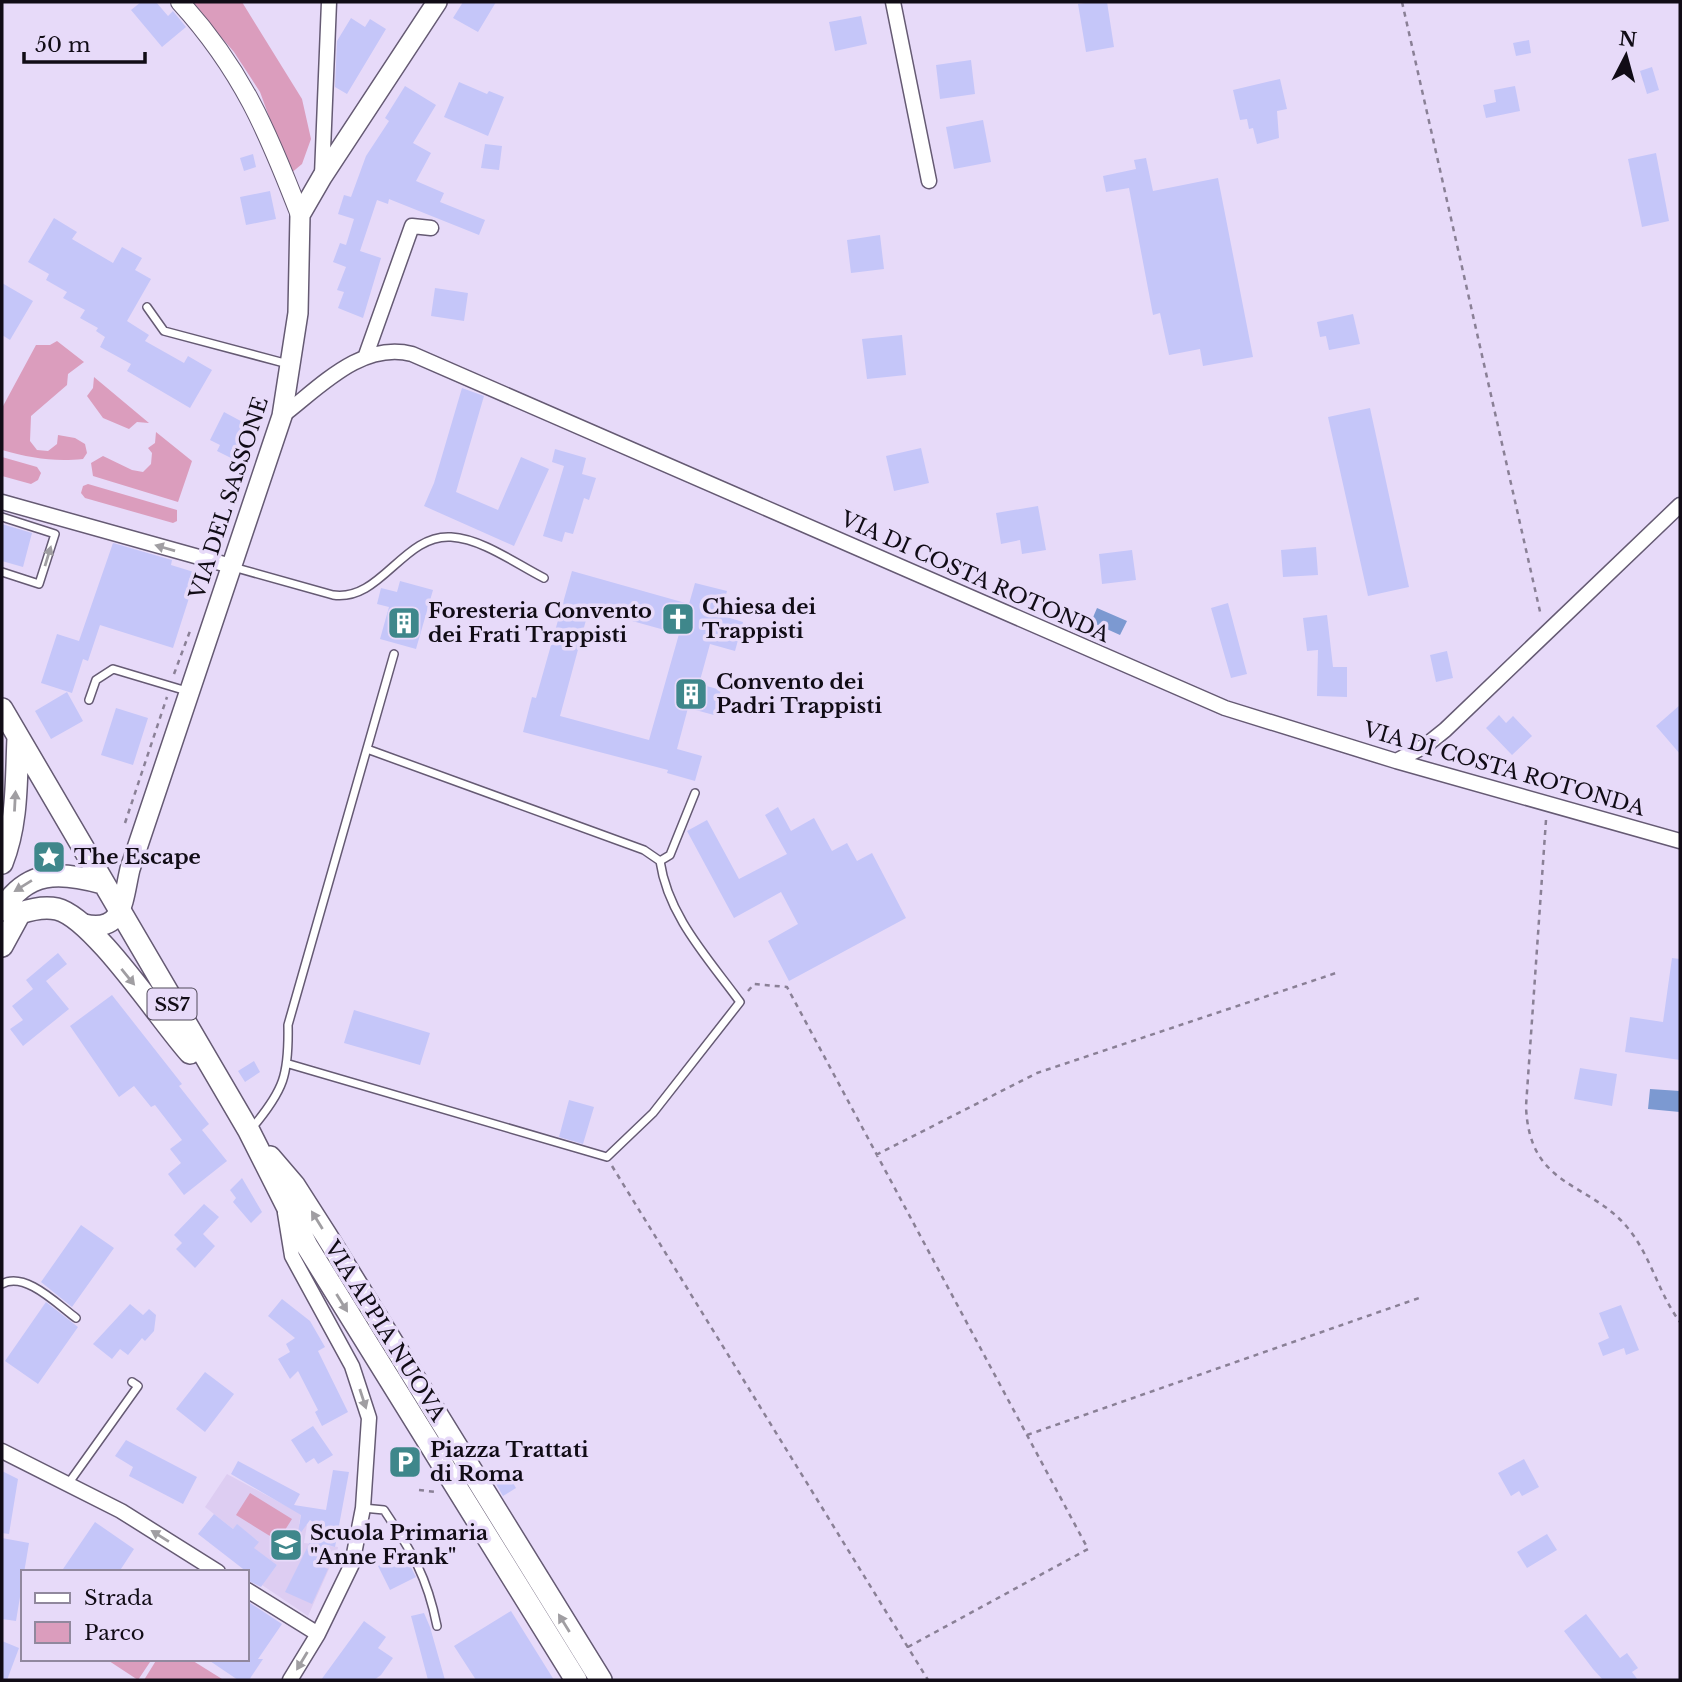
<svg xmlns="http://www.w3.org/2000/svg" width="1682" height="1682" font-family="'Libre Baskerville',serif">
<rect width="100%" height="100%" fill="#e7daf9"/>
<!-- built -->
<path fill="#ddcdf2" d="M227 1474 301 1514 299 1524 307 1525 304 1543 338 1547 336 1562H332L308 1616 262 1585 277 1565 253 1548 258 1541 237 1525 233 1529 205 1507Z"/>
<!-- green -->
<path fill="#db9dbd" d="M191 2H242L302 99 311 139 302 164 290 174 260 92 234 52Z
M57 341 84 362 68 374 67 385 31 416 30 441 37 450 48 451 57 444 58 435 75 438 85 444 87 453 83 459C53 462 31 458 2 450V408L36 345H50Z
M94 377 149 423 137 422 129 429 103 418 87 396 93 388Z
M156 432 192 461 178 502 93 476 91 463 103 456 132 470 143 472 151 464 152 453 148 448 155 443Z
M2 457 37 467 41 473 38 480 31 484 2 476Z
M88 484 177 510V521L173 523 85 498 81 493 83 486Z
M250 1493 292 1519 278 1541 236 1515Z
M106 1659H152L138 1680Z
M157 1659H190L222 1679 144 1680Z"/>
<!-- water -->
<path fill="#7c99d1" d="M1097 608 1127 621 1120 635 1091 622Z
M1650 1089 1680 1091V1112L1648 1109Z"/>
<!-- building -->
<path fill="#c5c6f9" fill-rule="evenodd" d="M141 2H156L168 16 173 11 186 27 162 47 131 10Z
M463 2H496L478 32 453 18Z
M1092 2H1107L1114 47 1086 52 1078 4Z
M861 16 867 44 835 51 829 22Z
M351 18 365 27 370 19 386 29 347 94 335 87 337 41Z
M1529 40 1531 53 1516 56 1513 43Z
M971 60 975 94 940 99 936 65Z
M1652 67 1659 90 1647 94 1640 71Z
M1280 79 1287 109 1277 111 1279 138 1257 144 1253 128 1249 129 1247 119 1240 120 1233 90Z
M459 82 487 94 489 91 504 97 488 136 444 117Z
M405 86 436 105 413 143 431 153 416 181 444 193 440 202 485 220 479 235 389 199 388 204 377 200 360 251 381 258 363 318 338 308 344 292 337 290 346 267 333 262 340 243 346 245 354 219 338 214 344 195 351 197 366 156 389 121 385 118Z
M1515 86 1520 111 1486 118 1483 105 1496 102 1494 90Z
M983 120 991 162 954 169 946 127Z
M485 144 502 146 499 170 481 168Z
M1656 153 1669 221 1642 227 1628 159Z
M253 154 256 167 244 171 240 158Z
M1146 158 1153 191 1218 178 1253 357 1203 366 1200 349 1169 355 1160 313 1153 315 1129 188 1106 192 1103 176 1136 169 1134 160Z
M270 191 276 219 246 225 240 197Z
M54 218 77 232 72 239 113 263 122 247 142 258 135 270 151 279 127 321 149 335 145 341 184 363 188 356 212 370 190 408 127 371 131 364 100 347 105 337 96 331 98 328 80 318 85 310 63 298 67 292 46 280 49 274 28 262Z
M880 235 884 269 851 273 847 240Z
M2 283 33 301 10 340 2 335Z
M435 288 468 293 464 321 431 316Z
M1353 314 1360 344 1329 350 1326 336 1320 337 1317 322Z
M902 335 906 375 867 379 862 339Z
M462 388 484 396 456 492 498 510 521 457 549 469 514 546 424 506 434 483Z
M1370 408 1409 587 1368 596 1328 417Z
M224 412 250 426 233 459 217 451 220 445 210 440Z
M921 448 929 483 894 491 886 456Z
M555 449 586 458 582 474 596 478 589 500 584 498 573 534 565 532 562 542 543 536 564 466 552 462Z
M1038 506 1046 550 1022 554 1020 540 1001 544 996 513Z
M2 524 32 533 23 567 2 561Z
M113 543 172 560 171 565 197 573 173 648 100 625 88 661 83 659 72 693 41 683 57 634 79 641Z
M1316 547 1318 575 1283 577 1281 550Z
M1132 550 1136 580 1102 584 1099 554Z
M572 571 689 604 695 583 727 591 720 615 743 622 735 651 710 644 699 684 721 690 714 715 688 708 677 749 702 756 695 781 667 773 668 770 523 732 532 697 536 698ZM589 609 679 634 649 740 560 716Z
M400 581 433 590 416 649 380 639 389 607 377 604 381 588 397 592Z
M1228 603 1247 674 1231 678 1211 608Z
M1327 615 1333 667H1347V697L1317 696 1318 650 1307 651 1303 618Z
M1447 651 1453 678 1436 682 1430 655Z
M67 692 83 721 51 739 35 711Z
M1680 705V754L1656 726Z
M116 708 148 718 133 765 101 755Z
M1499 715 1506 723 1513 716 1532 736 1512 755 1486 728Z
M778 807 791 831 814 818 832 851 847 843 857 861 872 853 906 918 789 981 768 941 798 924 781 892 734 918 687 831 707 820 739 879 787 854 765 815Z
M58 953 67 964 46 981 69 1009 23 1046 10 1029 23 1020 12 1006 33 989 26 980Z
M1672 958 1680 959V1060L1625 1052 1630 1017 1663 1022Z
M112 995 182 1084 179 1086 209 1124 202 1130 227 1161 184 1195 168 1174 181 1163 170 1149 182 1140 155 1105 151 1107 134 1086 119 1097 70 1026Z
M354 1010 430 1033 420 1065 344 1043Z
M254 1061 260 1072 245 1082 238 1071Z
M1580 1068 1617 1074 1612 1106 1574 1099Z
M569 1100 594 1107 583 1144 559 1137Z
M242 1178 262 1212 251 1223 233 1202 236 1198 230 1190Z
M204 1204 219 1217 203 1234 215 1246 195 1268 176 1249 182 1243 174 1235Z
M81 1225 114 1248 72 1307 41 1282Z
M282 1299 310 1321 325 1347 318 1351 348 1412 322 1426 315 1412 318 1410 298 1371 290 1379 278 1359 290 1352 286 1344 295 1338 268 1316Z
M46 1302 78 1327 38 1384 5 1361Z
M130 1304 143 1315 149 1309 156 1315 154 1331 145 1341 142 1338 128 1355 120 1349 112 1359 93 1344Z
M1621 1305 1639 1350 1626 1355 1624 1348 1603 1356 1598 1343 1609 1338 1599 1313Z
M205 1372 234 1394 205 1432 176 1409Z
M313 1426 333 1455 318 1464 314 1458 306 1463 291 1440Z
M126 1440 197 1477 183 1504 129 1476 133 1467 115 1456Z
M1524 1459 1539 1487 1522 1496 1519 1491 1511 1496 1498 1473Z
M238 1461 300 1494 294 1505 326 1510 333 1470 349 1472 335 1547 328 1545 318 1565 328 1569 312 1604 285 1592 318 1526 310 1520 297 1538 301 1515 231 1474Z
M2 1471 18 1479 9 1534 2 1533Z
M509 1476 516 1488 503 1496 496 1484Z
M214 1514 233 1529 237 1524 259 1542 254 1548 277 1565 261 1587 247 1580V1572L198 1534Z
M95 1522 134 1549 119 1572H61Z
M1547 1534 1557 1550 1527 1568 1517 1552Z
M2 1538 29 1543 16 1621 2 1619Z
M403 1552 416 1577 390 1590 378 1566Z
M247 1601 282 1624 258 1659H263L249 1680H238L207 1659H247Z
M511 1611 554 1680H476L454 1646Z
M424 1613 430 1627 445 1680H428L411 1616Z
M1586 1614 1620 1658 1627 1653 1638 1668 1632 1672 1638 1680H1603L1593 1669 1564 1631Z
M364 1621 386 1637 378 1648 393 1658 381 1675 374 1680H321Z
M2 1641 19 1648 7 1680H2Z"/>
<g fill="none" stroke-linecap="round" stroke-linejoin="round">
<defs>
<path id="service" d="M147 307 164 331 288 364
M2 517 55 534 39 584 2 572
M233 567 333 595C381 602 403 534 451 537 483 539 516 564 544 578
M89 700 96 680 113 669 190 692
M660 861 670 855 695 793
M289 1064 607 1157 653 1113 740 1002C708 958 668 916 660 861L644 850 367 749
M252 1128C284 1090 289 1075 288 1025L394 654
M2 1284C25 1271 57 1304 76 1318
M68 1484 138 1386 132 1382
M363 1508 384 1510C412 1552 427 1576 437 1626"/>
<path id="minor" d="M893 2 929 181
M322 175 329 2
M366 355 412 226 431 228
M282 416C319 388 361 341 412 354L1225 708 1396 761 1680 841
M2 502 231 566
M1396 761 1425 746 1445 730 1680 505
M285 1213 292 1256 352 1366 369 1418 363 1508 352 1564 318 1634 290 1680
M2 1451 121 1511 218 1572
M247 1590 318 1634"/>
<path id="tertiary" d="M180 2C242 70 268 132 300 215"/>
<path id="secondary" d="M84 924C124 934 123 898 130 869L282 416 298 313 300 215 322 177 437 2"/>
<path id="primary" d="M2 709 249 1131 307 1246 576 1680
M2 863C18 823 16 780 18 738
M2 910C27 870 59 871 102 883
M2 946 20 913C32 909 44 906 57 909 94 918 161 1021 190 1053
M270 1157 294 1185 326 1235 601 1680"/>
</defs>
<!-- service casing -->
<use href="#service" stroke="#655a73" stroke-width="10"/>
<!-- minor casing -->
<use href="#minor" stroke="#655a73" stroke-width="17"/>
<!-- tertiary casing -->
<use href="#tertiary" stroke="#655a73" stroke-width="20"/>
<!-- secondary casing -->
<use href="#secondary" stroke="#655a73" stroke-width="22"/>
<!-- primary casing -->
<use href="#primary" stroke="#655a73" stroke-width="24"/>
<!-- path -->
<path stroke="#8a8096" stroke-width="2.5" stroke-dasharray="5 5" stroke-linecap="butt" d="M1402 2 1541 616
M174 674 190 631
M1546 820 1526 1106C1529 1191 1592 1180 1631 1232 1652 1260 1659 1294 1680 1322
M125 823 167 697
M748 991 754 984 787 987 1088 1549 908 1647
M876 1155 1037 1073 1339 972
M612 1166 928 1680
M1027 1435 1419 1298
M419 1490 436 1492"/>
<!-- service -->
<use href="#service" stroke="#fff" stroke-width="7"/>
<!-- minor -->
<use href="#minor" stroke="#fff" stroke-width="14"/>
<!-- tertiary -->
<use href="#tertiary" stroke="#fff" stroke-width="18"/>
<!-- secondary -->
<use href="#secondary" stroke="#fff" stroke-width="19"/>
<!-- primary -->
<use href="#primary" stroke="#fff" stroke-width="21"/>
</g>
<!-- one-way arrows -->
<defs><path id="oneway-solid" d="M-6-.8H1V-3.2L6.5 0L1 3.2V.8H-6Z" transform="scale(1.75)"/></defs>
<g fill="#a09ea2">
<use href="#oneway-solid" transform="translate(165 548) rotate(-164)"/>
<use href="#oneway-solid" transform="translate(48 556) rotate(-73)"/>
<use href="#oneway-solid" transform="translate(15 801) rotate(-87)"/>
<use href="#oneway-solid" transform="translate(23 886) rotate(148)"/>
<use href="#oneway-solid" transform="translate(128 977) rotate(51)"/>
<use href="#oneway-solid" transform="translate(317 1220) rotate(-122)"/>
<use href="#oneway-solid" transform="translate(342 1303) rotate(58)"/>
<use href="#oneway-solid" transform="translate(363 1399) rotate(72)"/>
<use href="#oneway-solid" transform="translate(160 1536) rotate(-148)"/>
<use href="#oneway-solid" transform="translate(564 1623) rotate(-122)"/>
<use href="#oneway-solid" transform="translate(302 1661) rotate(121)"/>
</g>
<!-- icons -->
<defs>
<symbol id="church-square" viewBox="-11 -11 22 22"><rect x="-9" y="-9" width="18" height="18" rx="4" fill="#3f878b" stroke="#e7daf9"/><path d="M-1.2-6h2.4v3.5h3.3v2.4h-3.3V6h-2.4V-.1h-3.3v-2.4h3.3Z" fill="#fff"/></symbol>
<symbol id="building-square" viewBox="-11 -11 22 22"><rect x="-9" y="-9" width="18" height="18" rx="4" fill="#3f878b" stroke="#e7daf9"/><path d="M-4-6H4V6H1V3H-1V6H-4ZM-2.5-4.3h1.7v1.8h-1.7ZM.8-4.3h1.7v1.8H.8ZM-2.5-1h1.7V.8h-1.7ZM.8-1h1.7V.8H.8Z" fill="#fff"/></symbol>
<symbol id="sight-square" viewBox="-11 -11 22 22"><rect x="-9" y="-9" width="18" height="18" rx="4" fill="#3f878b" stroke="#e7daf9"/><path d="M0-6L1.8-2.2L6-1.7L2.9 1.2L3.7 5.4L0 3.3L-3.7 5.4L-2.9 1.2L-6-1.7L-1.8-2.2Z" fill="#fff"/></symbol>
<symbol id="parking-square" viewBox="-11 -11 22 22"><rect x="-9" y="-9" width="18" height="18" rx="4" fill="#3f878b" stroke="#e7daf9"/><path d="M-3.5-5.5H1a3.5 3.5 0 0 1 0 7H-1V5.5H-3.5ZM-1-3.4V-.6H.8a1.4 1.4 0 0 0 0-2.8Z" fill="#fff"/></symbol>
<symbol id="school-square" viewBox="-11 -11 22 22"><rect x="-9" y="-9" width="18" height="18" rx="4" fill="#3f878b" stroke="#e7daf9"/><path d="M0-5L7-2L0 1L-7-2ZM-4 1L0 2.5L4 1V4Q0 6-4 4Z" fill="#fff"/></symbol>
</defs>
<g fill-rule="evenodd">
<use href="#church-square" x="659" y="600" width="38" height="38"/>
<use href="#building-square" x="385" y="604" width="38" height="38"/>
<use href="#building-square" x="672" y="675" width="38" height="38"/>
<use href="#sight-square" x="30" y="838" width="38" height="38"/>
<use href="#parking-square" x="386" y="1443" width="38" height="38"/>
<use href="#school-square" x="267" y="1526" width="38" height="38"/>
</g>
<g text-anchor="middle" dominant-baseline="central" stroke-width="7" stroke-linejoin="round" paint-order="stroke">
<!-- shield labels -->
<rect fill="#e7daf9" stroke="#514a5a" stroke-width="2" x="147.5" y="988.5" width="49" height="31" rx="5"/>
<g font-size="19" font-weight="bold" fill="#110c16">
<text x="172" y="1004">SS7</text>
</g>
<!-- street labels -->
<g font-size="21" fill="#110c16" stroke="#e7daf9">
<text transform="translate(229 498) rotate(-72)">VIA DEL SASSONE</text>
<text transform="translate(975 577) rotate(24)">VIA DI COSTA ROTONDA</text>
<text transform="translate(1504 769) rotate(16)">VIA DI COSTA ROTONDA</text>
<text transform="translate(385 1331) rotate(58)">VIA APPIA NUOVA</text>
</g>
<!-- poi labels -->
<g font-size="21" font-weight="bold" fill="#110c16" stroke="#e7daf9" text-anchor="start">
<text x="702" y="607">Chiesa dei<tspan x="702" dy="24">Trappisti</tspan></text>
<text x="428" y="611">Foresteria Convento<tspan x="428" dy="24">dei Frati Trappisti</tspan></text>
<text x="716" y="682">Convento dei<tspan x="716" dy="24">Padri Trappisti</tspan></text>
<text x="74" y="857">The Escape</text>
<text x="430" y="1450">Piazza Trattati<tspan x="430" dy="24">di Roma</tspan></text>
<text x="310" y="1533">Scuola Primaria<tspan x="310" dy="24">"Anne Frank"</tspan></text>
</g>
</g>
<!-- border -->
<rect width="1682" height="1682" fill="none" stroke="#110c16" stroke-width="7"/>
<!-- legend -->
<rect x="21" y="1570" width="228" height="91" fill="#e7daf9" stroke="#91889e" stroke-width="2"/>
<rect x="35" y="1593" width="35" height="10" fill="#ffffff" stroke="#91889e" stroke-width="2"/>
<text x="84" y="1605" font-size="21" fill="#110c16">Strada</text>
<rect x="35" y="1622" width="35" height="21" fill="#db9dbd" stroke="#91889e" stroke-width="2"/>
<text x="84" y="1640" font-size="21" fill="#110c16">Parco</text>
<!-- north arrow -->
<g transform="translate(1626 56) rotate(6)" stroke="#e7daf9" stroke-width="5" paint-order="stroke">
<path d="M0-5L12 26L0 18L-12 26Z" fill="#110c16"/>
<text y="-10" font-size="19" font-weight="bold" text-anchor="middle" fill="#110c16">N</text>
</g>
<!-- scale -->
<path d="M24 52v10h121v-10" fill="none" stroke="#110c16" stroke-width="3.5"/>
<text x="35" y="52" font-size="21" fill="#110c16" stroke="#e7daf9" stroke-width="5" paint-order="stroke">50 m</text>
</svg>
